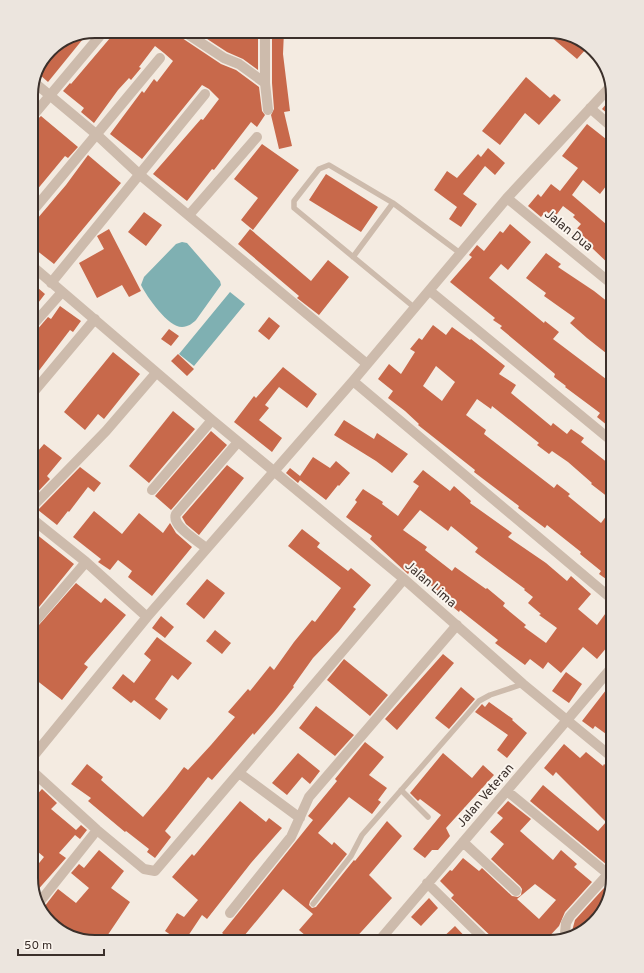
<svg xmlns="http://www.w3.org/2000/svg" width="644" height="973" font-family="Overpass,sans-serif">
<rect width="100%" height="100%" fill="#f4ebe1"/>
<!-- water -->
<path fill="#7fb0b2" d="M182 242 187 243 220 281 221 285 196 320C193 323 188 327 182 327 168 327 147 297 141 285L144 277 176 244Z
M230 292 245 304 194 366 179 354Z"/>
<!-- building -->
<path fill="#c8694b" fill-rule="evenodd" d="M116 31H177L179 36 221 64 236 70 259 87 262 111 265 115 257 127 251 122 214 170 212 169 187 201 153 174 201 119 203 120 219 99 209 89 202 85 142 159 110 134 142 91 144 93 154 79 157 82 173 61 164 53 155 46 139 67 141 68 131 80 129 78 118 90 94 123 81 112 84 108 63 91 70 83 71 84Z
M195 31H258V70L243 59 227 52Z
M272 31H284L283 54 290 111 284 112 292 146 279 149 271 115 274 109 272 83Z
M544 31H553L576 39 587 48 577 59Z
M87 34 48 82 39 74 44 62 45 63 59 46Z
M526 77 550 98 554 94 561 100 539 125 525 113 500 145 482 131Z
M613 96V118L602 109Z
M41 116 78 147 68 158 65 156 31 197V125Z
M587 124 606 139 610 134H613V177L600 194 583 180 572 195 613 230V239L608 245 613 249V268L591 247 589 249 572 234 581 224 573 217 575 215 563 206 554 218 546 211 541 217 528 206 538 194 541 197 551 184 560 191 578 168 562 156Z
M262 144 299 170 253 230 241 220 258 198 234 179Z
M488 148 505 163 495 175 485 166 463 194 477 204 461 227 449 219 457 207 434 190 447 171 457 178 478 154 481 157Z
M88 155 121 183 54 264 31 246V226L66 185Z
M326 174 378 207 361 232 309 200Z
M144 212 162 225 146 246 128 232Z
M510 224 531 242 508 270 501 264 489 278 544 323 545 321 559 332 553 339 606 379 613 368V430L597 417 600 413 565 387 566 386 554 377 555 374 500 328 502 326 493 320 495 318 450 282 472 257 469 255 477 245 484 251 500 231 503 233Z
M109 229 141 291 129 297 122 285 97 298 79 263 104 249 97 236Z
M250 229 311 281 328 260 349 277 319 315 297 298 299 296 238 244Z
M546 253 561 264 558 267 594 291 613 306V353L609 350 606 353 587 338 570 323 575 318 544 296 546 293 526 278Z
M31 282 45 294 35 307 38 309 31 317Z
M60 306 81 321 73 332 70 330 31 381V333L36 331 48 317 51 319Z
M269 317 280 326 269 340 258 331Z
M433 325 446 335 452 327 470 340 471 339 505 366 499 374 516 385 511 393 551 426 553 423 567 434 571 429 584 438 581 442 613 467V501L591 484 592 483 568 462 552 451 549 454 537 445 539 443 492 406 491 409 477 399 466 415 486 430 484 434 554 488 557 484 570 494 568 496 601 523 613 507V584L599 574 601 571 580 554 581 552 547 525 545 528 518 508 519 506 474 472 475 470 418 425 419 424 405 411 388 398 393 391 378 379 389 364 401 374 415 352 410 349 419 338 422 340ZM436 366 455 382 442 401 423 386Z
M169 329 179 336 171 346 161 339Z
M113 352 140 374 104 419 98 414 85 430 64 412Z
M178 354 194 369 187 376 171 361Z
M283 367 317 394 307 408 279 387 265 405 269 408 259 420 282 438 272 452 234 422 254 396 256 398Z
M173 411 195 429 149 483 129 466Z
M344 420 374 439 377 433 408 454 392 473 376 461 334 435Z
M211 431 227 445 171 510 155 496Z
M44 444 62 458 47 476 50 479 31 499V459Z
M313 457 330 468 336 461 350 473 339 486 338 485 326 500 300 480 298 483 286 473 290 468 300 476Z
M227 465 244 478 199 535 186 524 182 517Z
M80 467 101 483 94 492 88 487 69 512 68 511 57 525 38 510Z
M423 470 450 491 454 486 471 501 470 503 512 533 508 537 546 563 567 581 571 576 591 594 578 609 597 625 611 606H613V640L597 659 583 647 561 673 548 662 543 669 530 659 525 665 495 643 498 640 460 610 459 612 436 593 438 591 411 570 408 574 370 539 372 536 346 517 357 502 355 500 363 489 383 502 382 504 398 516 419 486 413 482ZM420 510 448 531 451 526 478 548 475 552 525 589 524 590 533 597 528 603 541 614 539 615 557 628 546 643 524 627 526 625 503 606 505 603 487 588 486 589 455 567 452 571 425 550 427 547 403 530Z
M94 511 122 534 139 513 163 533 170 523 176 533 192 547 152 596 128 577 132 571 118 560 110 570 98 562 101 559 73 537Z
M302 529 320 543 317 547 348 571 351 568 371 585 353 607 356 609 339 631 313 658 293 686 294 687 274 712 254 735 253 733 212 780 208 777 165 831 171 837 155 858 147 852 149 849 126 831 125 832 88 801 91 798 71 784 87 764 103 777 101 780 143 817 167 789 184 767 188 770 211 745 235 717 228 712 248 689 250 691 270 666 274 670 294 642 312 620 315 622 341 588 288 546Z
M31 530 74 564 39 607 31 601Z
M207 579 225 593 204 619 186 604Z
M76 583 101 603 105 598 126 615 84 664 88 667 62 700 31 676V634Z
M161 616 174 627 165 638 152 628Z
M215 630 231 643 222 654 206 641Z
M157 637 192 663 178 680 172 675 155 699 168 709 160 720 134 700 131 703 112 688 123 674 134 683 151 660 144 654Z
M443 654 454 663 397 730 385 719Z
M344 659 388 695 370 716 327 680Z
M566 672 582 684 569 703 552 691Z
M613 681V703L609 708 613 712V739L595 726 593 729 582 721Z
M461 687 475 699 449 729 435 718Z
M489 702 513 719 512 720 527 733 507 758 497 750 508 735 475 712 482 704 485 707Z
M316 706 354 735 335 756 299 728Z
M365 742 384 757 369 775 387 788 378 800 381 802 372 814 349 797 318 833 332 845 334 842 347 854 310 901 309 905 312 908 316 907 354 860 355 861 387 821 402 836 369 875 392 898 352 942H313L299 930 313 914 283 889 239 942H234L222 933 313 820 308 816 337 781 335 779Z
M564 744 580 758 586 752 603 766 604 764 613 771V851L609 856 613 858V870L530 801 543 785 598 831 606 822 556 772 553 776 544 768Z
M298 753 320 771 310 784 302 777 287 795 272 783Z
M443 753 472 778 483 765 494 775 446 828 450 836 438 850H432L425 858 413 849 441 815 420 799 418 801 410 793Z
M42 789 57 803 51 809 76 830 81 825 87 830 80 839 75 835 59 853 66 858 35 893 31 873 44 857 31 846V801Z
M240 801 266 822 269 818 282 828 251 863 207 919 202 915 184 942H181L165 931 177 913 184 917 198 900 172 877 192 854 194 856Z
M508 801 531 819 520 831 553 860 561 850 577 864 574 867 592 882 565 912 559 926 544 942H497L451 898 454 895 440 881 450 870 452 871 463 858 479 871 482 868 512 896 518 897 521 895 522 889 520 886 491 859 504 844 490 832 503 818 497 813ZM535 884 556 900 539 919 517 899Z
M99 850 124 871 111 888 130 902 103 942H91L71 936 41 911 58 889 76 903 89 888 71 873 79 864 84 868Z
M604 888 609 892 604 910 602 909 581 934 576 935 572 931 575 920Z
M429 898 438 908 421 926 411 917Z
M455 926 470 942H438Z"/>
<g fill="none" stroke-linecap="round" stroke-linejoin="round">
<!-- service -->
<path stroke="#cdbbac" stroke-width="5.5" d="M353 257 393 203
M415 308 294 208V201L319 169 329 165 393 203 460 253
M401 790 428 817
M313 904 351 856 362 835 479 701 490 695 523 684
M384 934 392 942"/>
<!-- minor -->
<path stroke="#cdbbac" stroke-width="10" d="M183 31 224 58 239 64 265 83
M265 31V83L268 110
M35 83 96 134 140 175 367 364
M590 108 613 128
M31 118 104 31
M507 198 613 285
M31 213 160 58
M189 215 257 137
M31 265 212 420 404 579 523 684 613 758
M51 283 205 94
M430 291 613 442
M31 327 62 292
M353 381 613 600
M31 395 95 319
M152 490 212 420
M31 508 106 431 156 373
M31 518 86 562 147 617
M206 548C197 540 171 526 176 514L238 442
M31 626 86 562
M31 759 147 617 353 381 507 198 611 86
M31 770 97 830 144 869 155 871 404 579
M239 773 300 818
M507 791 613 878
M463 842 516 891
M427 883 487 942
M38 904 97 830
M230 913 291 837 309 797 457 625
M565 933 566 923 570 916 608 874
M378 942 613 666"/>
</g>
<g text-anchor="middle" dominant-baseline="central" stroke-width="4" stroke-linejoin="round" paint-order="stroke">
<!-- street labels -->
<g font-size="13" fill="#3b302b" stroke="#fbf5ee">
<text transform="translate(568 231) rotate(39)">Jalan Dua</text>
<text transform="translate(430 585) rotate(41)">Jalan Lima</text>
<text transform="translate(486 796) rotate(-49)">Jalan Veteran</text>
</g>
</g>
<!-- crop -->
<path d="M0 0H644V973H0ZM95 38H549A57 57 0 0 1 606 95V878A57 57 0 0 1 549 935H95A57 57 0 0 1 38 878V95A57 57 0 0 1 95 38Z" fill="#ece5de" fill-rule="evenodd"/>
<path fill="none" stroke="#3b302b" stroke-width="2" d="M95 38H549A57 57 0 0 1 606 95V878A57 57 0 0 1 549 935H95A57 57 0 0 1 38 878V95A57 57 0 0 1 95 38Z"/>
<!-- scale -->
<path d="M18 949v6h86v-6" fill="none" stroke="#3b302b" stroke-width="2"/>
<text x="24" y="949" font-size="12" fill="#3b302b" stroke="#fbf5ee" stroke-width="3" paint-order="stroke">50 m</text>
</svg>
